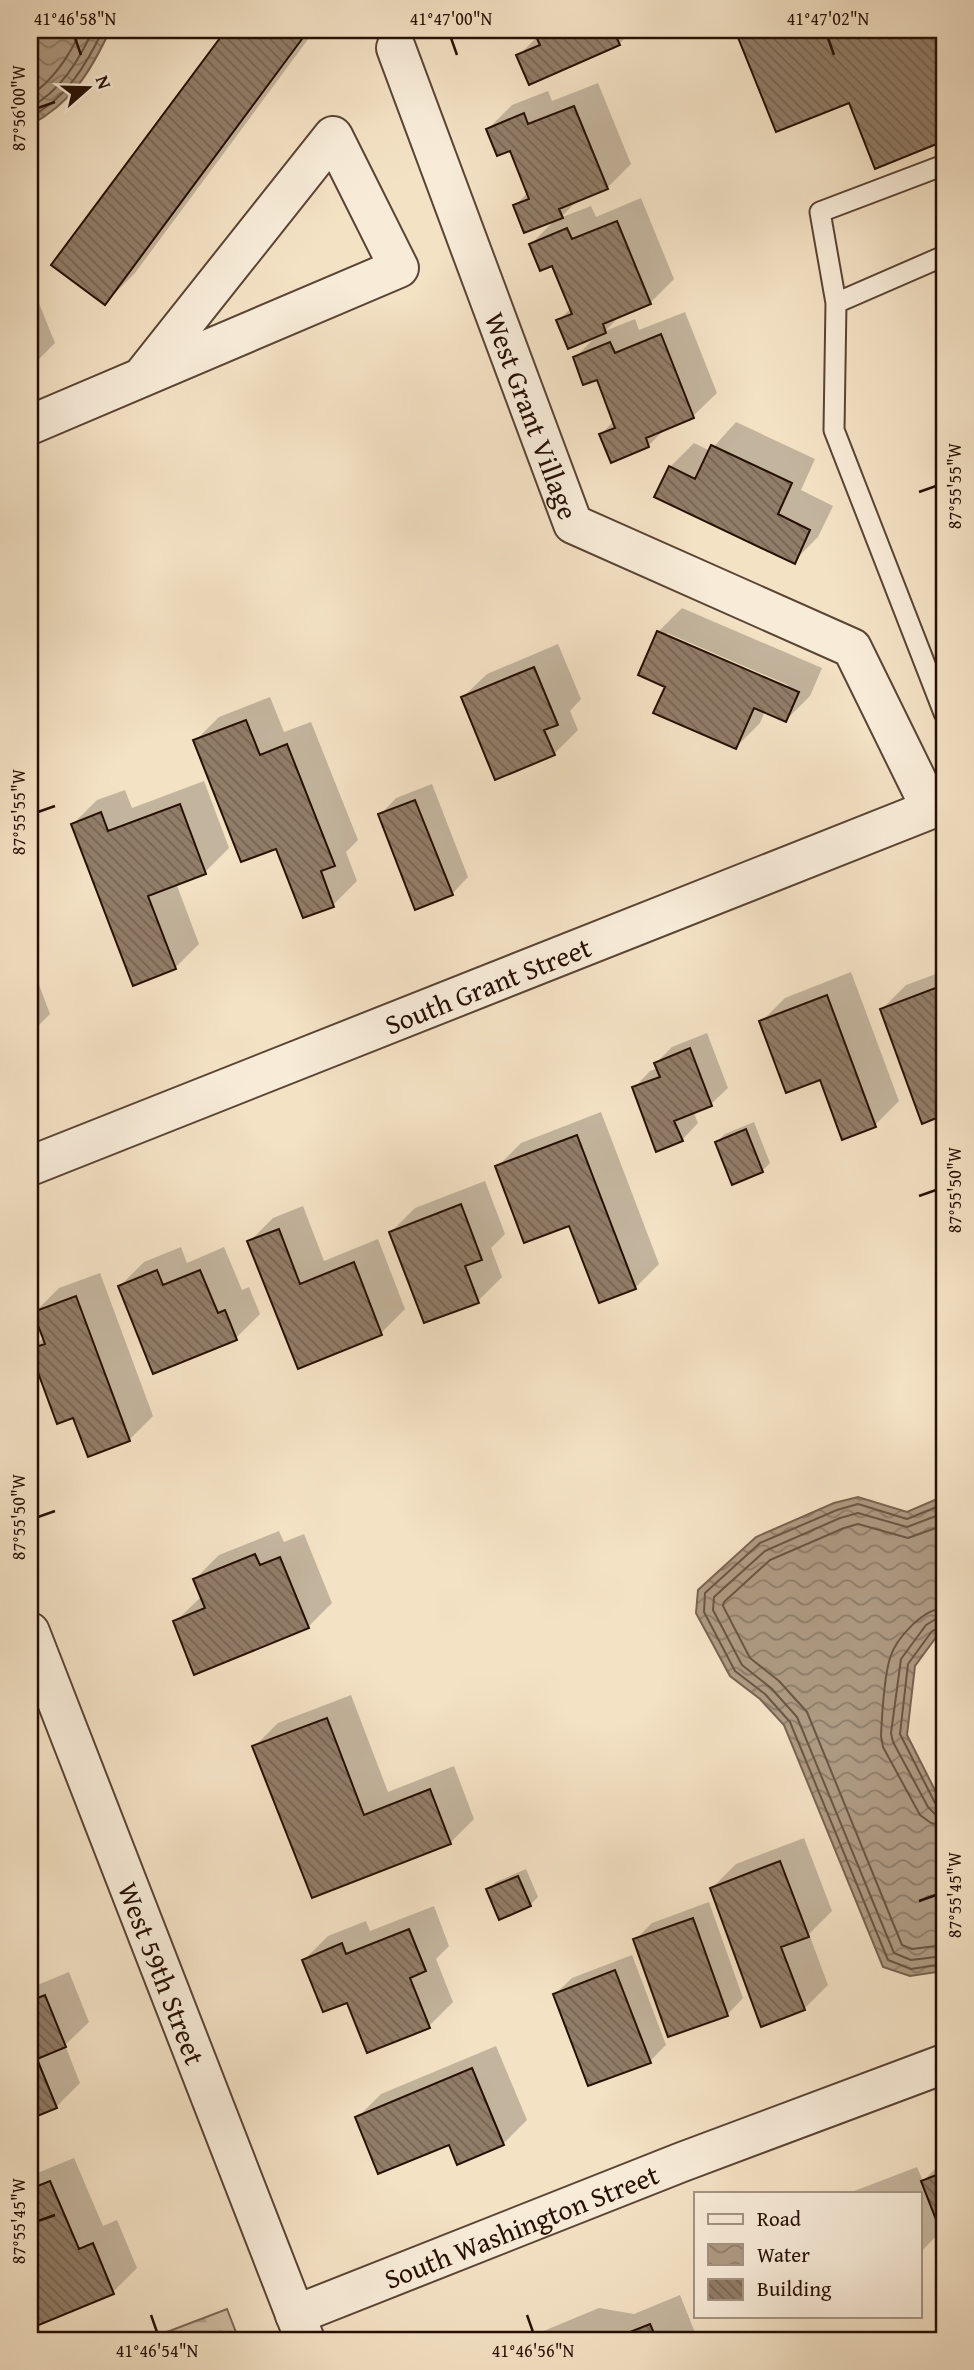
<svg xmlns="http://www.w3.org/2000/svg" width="974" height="2370" font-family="'Gentium Book Plus',serif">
<defs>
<pattern id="forest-firs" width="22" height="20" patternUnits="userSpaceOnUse" patternTransform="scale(1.75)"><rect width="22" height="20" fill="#d1bea4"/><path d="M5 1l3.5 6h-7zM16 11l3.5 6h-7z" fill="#b3a28c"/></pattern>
<pattern id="water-waves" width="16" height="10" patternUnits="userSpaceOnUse" patternTransform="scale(1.75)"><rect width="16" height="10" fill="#ae9b83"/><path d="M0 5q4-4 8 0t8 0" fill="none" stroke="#8d7d69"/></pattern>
<pattern id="building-back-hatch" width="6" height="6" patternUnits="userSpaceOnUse" patternTransform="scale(1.75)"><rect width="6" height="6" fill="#917d68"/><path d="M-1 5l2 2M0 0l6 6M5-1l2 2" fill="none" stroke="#766553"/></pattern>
</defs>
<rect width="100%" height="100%" fill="#f4e2c5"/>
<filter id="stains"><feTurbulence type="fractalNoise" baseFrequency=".00286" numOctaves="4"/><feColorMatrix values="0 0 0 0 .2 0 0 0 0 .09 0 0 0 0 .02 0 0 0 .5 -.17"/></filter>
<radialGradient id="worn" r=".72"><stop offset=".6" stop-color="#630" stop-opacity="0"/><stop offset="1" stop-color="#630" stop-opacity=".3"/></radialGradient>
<!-- forest -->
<path fill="url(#forest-firs)" stroke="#7c6754" stroke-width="2" d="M227 2309 239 2340H146Z"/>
<!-- water -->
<path fill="url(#water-waves)" stroke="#786350" stroke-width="2" d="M30 30H110C91 71 71 104 30 125Z
M944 1496V1633L937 1636 915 1666 907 1735 944 1808V1971L910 1976 883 1967 784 1725 760 1699 730 1676 696 1613 698 1590 756 1537 834 1503 858 1497 907 1512Z"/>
<!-- shadow -->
<path fill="#0003" fill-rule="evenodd" d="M228 30H315L135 273 105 303 54 265Z
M535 30H633L619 44 518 56 538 36Z
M737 30H944V140L876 167 850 101 777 130Z
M598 83 631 164 607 188 579 199 560 218 591 206 596 217 641 198 674 279 650 303 622 314 605 331 635 319 639 330 685 312 717 393 693 416 667 427 648 446 601 434 614 421 597 378 575 358 598 334 558 321 571 308 553 264 531 244 557 218 515 206 528 192 511 149 488 129 512 105 548 91 552 101Z
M30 281 55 343 30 368Z
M736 422 815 459 801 490 833 506 818 537 794 561 670 467 694 443 710 451Z
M682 608 822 668 810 696 786 720 765 711 760 723 736 747 667 686 658 632ZM667 633 788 685 786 688 667 637Z
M558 644 581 699 570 711 578 730 554 754 463 697 487 674Z
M270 697 284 732 311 722 358 840 346 852 357 881 333 905 277 846 195 741 219 717Z
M204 781 229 848 205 872 176 883 199 944 175 968 73 824 97 800 125 790 132 808Z
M432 784 468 877 452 894 380 815 396 798Z
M30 961 50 1014 30 1034Z
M944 971V1114L923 1122 882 1009 906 985Z
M851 972 899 1101 875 1125 843 1137 821 1078 761 1022 785 998Z
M707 1033 728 1088 711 1104 693 1111 698 1123 682 1140 634 1088 650 1071 658 1068 656 1063 672 1047Z
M601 1112 659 1264 635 1288 570 1224 497 1167 521 1143Z
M754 1122 770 1163 762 1171 717 1142 725 1134Z
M485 1181 505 1234 491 1248 502 1277 478 1301 391 1232 415 1208Z
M303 1206 324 1261 378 1239 405 1309 381 1333 299 1367 249 1242 273 1218Z
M181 1247 187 1263 224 1247 242 1290 249 1287 260 1314 236 1338 120 1286 144 1262Z
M100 1273 153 1416 129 1440 31 1350 44 1337 35 1312 59 1288Z
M279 1531 284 1542 304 1534 332 1603 308 1627 175 1622 202 1596 195 1579 219 1555Z
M351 1695 388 1792 454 1766 474 1819 450 1843 313 1896 254 1747 278 1723Z
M804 1838 832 1911 809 1934 828 1985 804 2009 712 1888 736 1864Z
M526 1869 538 1897 530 1905 488 1890 496 1882Z
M709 1902 743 1998 727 2015 635 1940 652 1923Z
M434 1906 449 1946 436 1959 453 2002 429 2026 368 2050 348 2000 304 1960 328 1936 366 1921 370 1931Z
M632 1955 666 2045 650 2061 555 1994 572 1978Z
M69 1972 89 2022 65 2045 80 2083 56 2107 30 2117V1988Z
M496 2046 527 2120 503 2144 450 2142 357 2118 381 2094Z
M74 2158 103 2226 117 2220 137 2268 113 2292 35 2325 30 2313V2176Z
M944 2160V2235L942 2230 920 2253V2193H849L917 2167 923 2181Z
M680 2295 698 2340H522L599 2308 634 2314Z"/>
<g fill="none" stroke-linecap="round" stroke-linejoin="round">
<!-- shore -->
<path stroke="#6a5643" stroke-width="2" d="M30 96C53 80 70 55 81 30
M30 107C60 92 79 60 93 30
M30 117C66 99 86 65 103 30
M944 1504 907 1519 858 1504 837 1510 760 1543 705 1593 704 1612 735 1671 765 1694 790 1722 888 1960 911 1969 944 1964
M944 1513 907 1527 858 1513 840 1518 765 1551 714 1597 713 1610 742 1665 771 1688 797 1717 894 1953 911 1960 944 1956
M944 1525 908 1538 858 1524 844 1528 770 1560 724 1602 723 1606 750 1658 779 1681 807 1712 902 1945 912 1949 944 1945
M944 1608C923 1609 896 1638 890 1658 884 1677 882 1715 881 1736L883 1747 920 1815 931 1823 944 1826
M944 1618 936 1619 926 1625 901 1659 891 1733 893 1742 928 1807 935 1814 944 1815
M944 1627 932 1631 908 1664 900 1734 935 1803 944 1807"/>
</g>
<!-- building -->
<path fill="url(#building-back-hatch)" stroke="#261003" stroke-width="2" d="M226 30H290L302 39 105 305 51 265Z
M533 30H613L620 45 529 85 516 55 540 45Z
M735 30H944V141L875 169 849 103 776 132Z
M574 106 608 189 559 209 563 218 524 233 513 205 529 199 510 151 497 156 486 129 524 113 528 124Z
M617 221 651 304 603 324 606 333 568 349 556 320 572 314 552 266 540 271 529 244 567 228 572 239Z
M661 334 694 418 646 438 649 447 611 463 599 434 615 428 597 380 583 385 573 357 610 342 615 353Z
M711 445 792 483 778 514 810 530 795 564 654 497 669 466 695 479Z
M657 631 799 692 786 722 754 708 736 749 653 713 665 687 638 675Z
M534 667 558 725 544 730 555 755 495 780 461 697Z
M246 720 260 755 287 744 335 866 321 871 334 907 303 918 276 849 241 862 193 740Z
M415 800 453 895 415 910 378 814Z
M180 804 206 874 148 896 176 969 133 986 71 824 101 812 108 831Z
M938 987 944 1004V1115L922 1124 880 1009Z
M827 995 876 1127 842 1140 820 1080 786 1093 759 1021Z
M690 1048 712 1106 674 1121 683 1141 656 1152 632 1087 660 1077 654 1063Z
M746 1129 763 1172 732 1185 715 1142Z
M577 1135 636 1289 599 1303 569 1226 524 1243 495 1166Z
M461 1204 482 1260 465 1266 479 1303 424 1323 389 1232Z
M279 1229 300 1284 354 1262 382 1335 298 1369 247 1241Z
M157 1270 163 1285 200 1270 218 1313 225 1310 237 1340 153 1374 118 1286Z
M76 1296 130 1441 88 1457 73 1418 57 1424 30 1351V1349L45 1344 33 1312Z
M255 1554 260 1565 280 1557 309 1628 194 1675 173 1621 205 1608 193 1579Z
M327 1718 364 1815 430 1789 451 1844 312 1898 252 1746Z
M780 1861 809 1937 781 1947 805 2010 761 2027 710 1888Z
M518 1876 531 1906 499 1920 486 1889Z
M693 1918 728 2016 668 2037 633 1939Z
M409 1929 426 1971 410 1978 430 2028 367 2053 347 2003 323 2012 302 1960 342 1943 346 1954Z
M615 1970 651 2063 588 2086 553 1994Z
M45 1995 66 2047 37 2059 57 2108 30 2119V2001Z
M472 2068 504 2145 457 2165 449 2145 378 2174 355 2117Z
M944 2172V2240L921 2181Z
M50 2181 79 2249 93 2243 114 2294 34 2327 30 2317V2189Z
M650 2324 657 2340H610Z"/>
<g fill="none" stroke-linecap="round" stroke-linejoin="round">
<defs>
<path id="lane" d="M944 256 836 303 834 430 944 713
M836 303 820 212 944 165"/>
<g id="street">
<path id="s1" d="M396 48 573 524 852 648 931 809"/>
<path d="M30 425 399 268 333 136 141 378"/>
<path id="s2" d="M30 1166 944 804"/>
<path id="s3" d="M30 1632 305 2340"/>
<path id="s4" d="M295 2315 682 2162 944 2064"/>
</g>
</defs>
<!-- lane casing -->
<use href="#lane" stroke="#5a4434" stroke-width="23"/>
<!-- street casing -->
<use href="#street" stroke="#5a4434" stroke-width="42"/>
<!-- lane -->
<use href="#lane" stroke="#f8ecd9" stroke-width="19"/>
<!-- street -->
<use href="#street" stroke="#f8ecd9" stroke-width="38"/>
</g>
<!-- ticks -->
<path fill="none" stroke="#261003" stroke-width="2.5" d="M75 38 81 55M451 38 457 55M828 38 834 55M38 108 55 102M919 492 936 486M38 812 55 806M919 1196 936 1190M38 1517 55 1511M919 1901 936 1895M38 2221 55 2215M151 2315 157 2332M527 2315 533 2332"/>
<g text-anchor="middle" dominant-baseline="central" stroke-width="5" stroke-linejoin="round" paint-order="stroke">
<!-- street labels -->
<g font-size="28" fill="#261003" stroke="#f8ecd9">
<text stroke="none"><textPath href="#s1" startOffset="392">West Grant Village</textPath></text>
<text stroke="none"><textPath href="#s2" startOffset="492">South Grant Street</textPath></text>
<text stroke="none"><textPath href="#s3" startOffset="366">West 59th Street</textPath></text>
<text stroke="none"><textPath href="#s4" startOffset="243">South Washington Street</textPath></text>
</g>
</g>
<!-- margin -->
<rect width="974" height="2370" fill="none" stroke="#f4e2c5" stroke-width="77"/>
<!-- legend -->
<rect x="694" y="2192" width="228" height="126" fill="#f8ecd9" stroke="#a49483" stroke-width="2"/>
<rect x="708" y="2214" width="35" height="10" fill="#f8ecd9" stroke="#a49483" stroke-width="2"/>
<text x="757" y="2226" font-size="21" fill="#261003">Road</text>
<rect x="708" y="2244" width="35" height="21" fill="url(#water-waves)" stroke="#a49483" stroke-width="2"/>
<text x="757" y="2262" font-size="21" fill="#261003">Water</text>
<rect x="708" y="2279" width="35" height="21" fill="url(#building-back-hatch)" stroke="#a49483" stroke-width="2"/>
<text x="757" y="2296" font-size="21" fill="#261003">Building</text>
<!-- north arrow -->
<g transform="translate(88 88) rotate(70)" stroke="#f8ecd9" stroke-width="5" paint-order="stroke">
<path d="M0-5L12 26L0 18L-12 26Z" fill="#261003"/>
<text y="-10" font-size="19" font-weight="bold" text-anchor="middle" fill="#261003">N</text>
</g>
<rect x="38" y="38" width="898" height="2294" fill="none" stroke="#261003" stroke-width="2.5"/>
<g font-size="18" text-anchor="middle" fill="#261003">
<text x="75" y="25">41°46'58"N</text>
<text x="451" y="25">41°47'00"N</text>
<text x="828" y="25">41°47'02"N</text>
<text transform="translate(19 108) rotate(-90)" y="6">87°56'00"W</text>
<text transform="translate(955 486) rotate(-90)" y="6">87°55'55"W</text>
<text transform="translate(19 812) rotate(-90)" y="6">87°55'55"W</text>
<text transform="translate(955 1190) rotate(-90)" y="6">87°55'50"W</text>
<text transform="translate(19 1517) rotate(-90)" y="6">87°55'50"W</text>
<text transform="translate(955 1895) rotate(-90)" y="6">87°55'45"W</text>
<text transform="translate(19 2221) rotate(-90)" y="6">87°55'45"W</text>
<text x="157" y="2357">41°46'54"N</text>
<text x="533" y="2357">41°46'56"N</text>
</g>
<rect width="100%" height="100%" filter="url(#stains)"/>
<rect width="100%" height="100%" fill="url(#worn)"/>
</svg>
